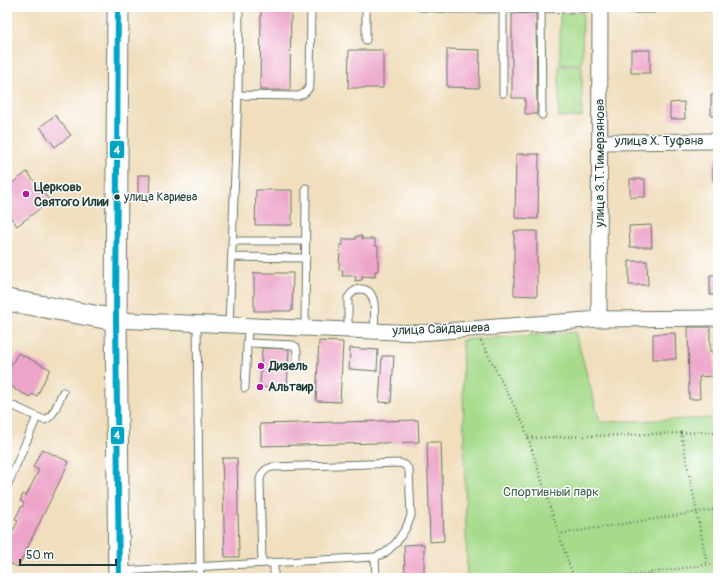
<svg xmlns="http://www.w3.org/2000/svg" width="725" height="585" font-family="Pangolin,sans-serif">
<rect width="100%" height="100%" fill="#fff"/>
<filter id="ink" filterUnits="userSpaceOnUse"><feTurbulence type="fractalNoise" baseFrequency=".025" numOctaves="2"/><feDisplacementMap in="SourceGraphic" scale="8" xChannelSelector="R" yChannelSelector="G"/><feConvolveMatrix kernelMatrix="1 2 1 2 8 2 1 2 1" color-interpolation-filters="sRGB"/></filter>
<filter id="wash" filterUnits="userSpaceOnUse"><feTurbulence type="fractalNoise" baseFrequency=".012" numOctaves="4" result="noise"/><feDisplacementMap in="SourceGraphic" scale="16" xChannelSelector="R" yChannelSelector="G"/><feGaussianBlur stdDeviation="0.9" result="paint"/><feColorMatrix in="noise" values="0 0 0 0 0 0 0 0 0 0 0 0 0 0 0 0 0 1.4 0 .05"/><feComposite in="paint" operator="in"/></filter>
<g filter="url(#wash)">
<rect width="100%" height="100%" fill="#f0debd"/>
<!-- green -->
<path fill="#a6db8b" stroke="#628c60" d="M560 13H583L582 64H560Z
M559 66H582V117H559Z
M575 332 600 422 718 418V578H467L462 340Z"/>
<g id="blocks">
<!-- building -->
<path fill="#eda4c9" d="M628 7H655V13H628Z
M701 7H718V11H701Z
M261 9H291L290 90H260Z
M536 13 537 114H525V98H512V14Z
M447 49 480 50 479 88 447 87Z
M349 50H383V88H348Z
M631 50H650V73H631Z
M711 95H718V116H711Z
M684 102 685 119H670V103Z
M55 115 71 135 55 147 40 127Z
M516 154H539L538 219 515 218Z
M713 160H718V181H713Z
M27 172 50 201 17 226 7 212V187Z
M138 175H150L149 198 138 197Z
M630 179H645V197H630Z
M256 190H292V225H255Z
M651 225 652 247H630L629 226Z
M514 231H537V296L514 295Z
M356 236H362V239H375V246H378V271H375V277L362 276V280L355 281 356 276H342L343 270H339L340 245H343V239H356Z
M629 261H647L648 285H629Z
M254 273H293L292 311H254Z
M710 275H718V295H710Z
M688 327H710V352H714V376L699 377 700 399H689Z
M675 333 676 359H653V334Z
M319 341 343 342 340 402 316 401Z
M262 348 289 349 287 389 260 387Z
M350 348 378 350 377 371 349 369Z
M18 353 50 369 37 396 32 394 30 397 14 389 15 388 7 384V379L10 374 7 373Z
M382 356H394L391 403 379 402Z
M418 420 419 442 261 446 260 424Z
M427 442H441L444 541 430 542Z
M42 449 69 462 18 567 7 562V542L18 521 15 519 21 507H22L24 503 20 501 23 494 26 496 39 470 33 467Z
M222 458H237L239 557H225Z
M424 544V578H405L404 545Z"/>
</g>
</g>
<g filter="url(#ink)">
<use href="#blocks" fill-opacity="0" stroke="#687564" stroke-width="1"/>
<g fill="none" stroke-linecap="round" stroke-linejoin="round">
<defs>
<path id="service" d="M420 7 453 9 600 8
M503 7V93
M541 7 542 115
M366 40V7
M238 95 298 96C305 94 308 91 310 84L311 7
M232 241H306
M232 257 306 258
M197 323 200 578
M229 325 238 95 239 7
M305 328 306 188
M348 330V298C351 293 355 289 361 289 379 289 374 319 374 331
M247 343 293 345 296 347 297 352V362
M245 388 248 326
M7 403 44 420C54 418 58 401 63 392
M7 486 37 417
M375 557 376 578
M274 562V578
M121 571 375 557 385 553 396 543 406 528 411 516 409 470 405 465 400 463 272 467C265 469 262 472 260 479L262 563"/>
<path id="minor" d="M600 142 718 141
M599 319 600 7
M116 320 419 333 599 319 718 318"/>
<path id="secondary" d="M118 7 116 320 119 578
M7 300 116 320"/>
</defs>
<!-- service casing -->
<use href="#service" stroke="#687564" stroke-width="9"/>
<!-- minor casing -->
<use href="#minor" stroke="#687564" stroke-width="17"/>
<!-- secondary casing -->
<use href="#secondary" stroke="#687564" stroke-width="23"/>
<!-- path -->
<path stroke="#687564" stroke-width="2.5" stroke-dasharray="1 3" stroke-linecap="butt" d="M481 341 524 425 561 541 574 578
M681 433 703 432 718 433
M528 438 681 433 707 564
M558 534 718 509
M615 578 718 563"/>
<!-- service -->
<use href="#service" stroke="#fff" stroke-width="7"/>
<!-- minor -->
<use href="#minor" stroke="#fff" stroke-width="15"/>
<!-- secondary -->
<use href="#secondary" stroke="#fff" stroke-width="21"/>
<defs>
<path id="bus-1" d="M118 7 116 320 119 578"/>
</defs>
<!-- bus-1 casing -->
<use href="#bus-1" stroke="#fff" stroke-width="9"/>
<!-- bus-1 -->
<use href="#bus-1" stroke="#02a4c6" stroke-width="6"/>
</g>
</g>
<!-- markers -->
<g fill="#b5179e" stroke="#fff" stroke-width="1.5">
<circle cx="26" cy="194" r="4"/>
<circle cx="261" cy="366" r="4"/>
<circle cx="260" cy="387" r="4"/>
</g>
<circle fill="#1f3d34" stroke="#fff" stroke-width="1.5" cx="117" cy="197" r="3.5"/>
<g text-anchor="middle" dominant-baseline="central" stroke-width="3" stroke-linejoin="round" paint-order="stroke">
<!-- bus labels -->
<g font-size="12" fill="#1f3d34" stroke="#fff" text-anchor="start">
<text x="124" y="197">улица Кариева</text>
</g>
<!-- street labels -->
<g font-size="13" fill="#1f3d34" stroke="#fff">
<text x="659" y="141">улица Х. Туфана</text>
<text transform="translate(600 163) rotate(-90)">улица З.Т.Тимерзянова</text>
<text transform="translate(441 329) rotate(-2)">улица Сайдашева</text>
</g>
<!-- poi labels -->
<g font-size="13" font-weight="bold" fill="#1f3d34" stroke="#fff" text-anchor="start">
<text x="34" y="187">Церковь<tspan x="34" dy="15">Святого Илии</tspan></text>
<text x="269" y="366">Дизель</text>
<text x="268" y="387">Альтаир</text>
</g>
<!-- park labels -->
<g font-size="13" fill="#41644a" stroke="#fff">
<text x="551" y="492">Спортивный парк</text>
</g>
</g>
<g stroke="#fff" stroke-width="1.5">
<rect x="109" y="140" width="16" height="19" rx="4" fill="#02a4c6"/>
<rect x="110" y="426" width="15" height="19" rx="4" fill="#02a4c6"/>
</g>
<g font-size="11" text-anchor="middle" font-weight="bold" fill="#fff">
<text x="117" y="154">4</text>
<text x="117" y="439">4</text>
</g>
<!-- margin -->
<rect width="725" height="585" fill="none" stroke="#fff" stroke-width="24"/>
<!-- scale -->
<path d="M20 559v6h96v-6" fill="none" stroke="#1f3d34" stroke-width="2"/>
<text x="26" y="559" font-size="12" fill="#1f3d34" stroke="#ffffff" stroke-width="3" paint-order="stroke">50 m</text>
</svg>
